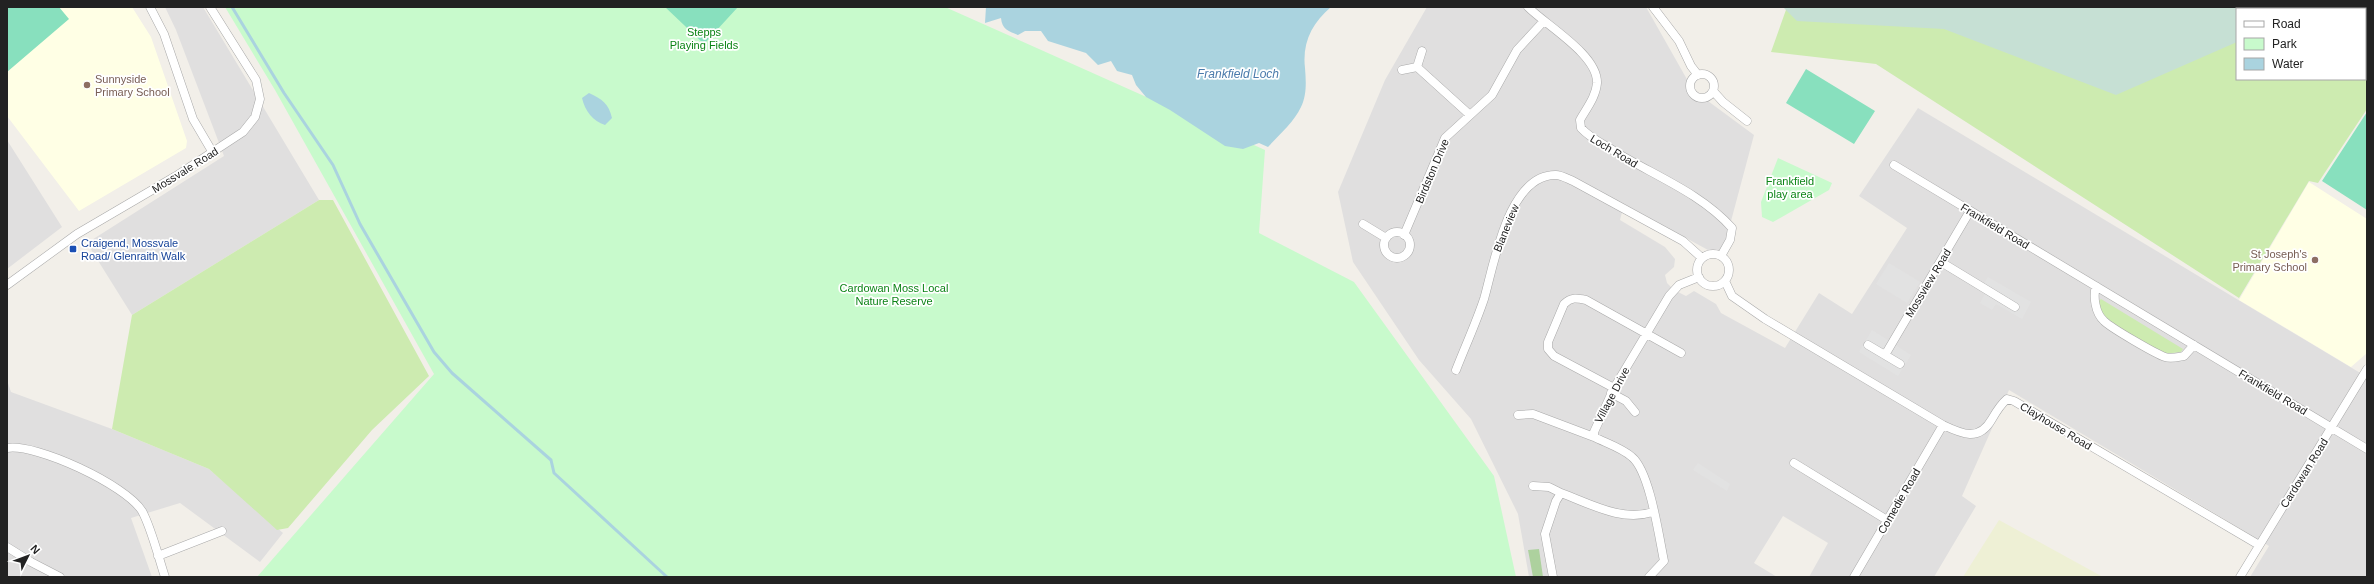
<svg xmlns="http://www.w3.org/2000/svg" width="2374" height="584" font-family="Helvetica,sans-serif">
<rect width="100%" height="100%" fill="#f2efe9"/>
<!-- residential -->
<path fill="#e0dfdf" d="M165 7H203L319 200 132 315 87 243 224 156 176 30Z
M1427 7H1646L1693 90 1754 135 1723 251 1708 250 1624 204 1620 220 1665 247 1675 259 1674 267 1665 275 1667 283 1674 290 1686 296 1694 291 1716 304 1721 313 1785 348 1819 293 1852 314 1907 228 1859 196 1918 108 2367 377V577H2250L2269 546 2009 390 1962 496 1976 506 1934 577H1809L1828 543 1783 516 1754 563 1777 577H1529L1518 514 1471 419 1419 360 1353 262 1338 192 1385 80Z
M7 140 62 227 7 269Z
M7 380 11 392 112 429 209 469 283 533 260 562 180 503 131 518 152 577H7Z"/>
<!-- education -->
<path fill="#ffffe5" d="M7 7H132L151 37 187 141 186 148 79 211 7 116Z
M2309 182 2367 219V353L2351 367 2239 300Z"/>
<!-- farmland -->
<path fill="#eef0d5" d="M1999 520 2103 577H1963Z"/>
<!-- grass -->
<path fill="#cdebb0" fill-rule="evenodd" d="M1787 7H2367V109L2318 183 2309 181 2239 298 1876 64 1771 52ZM2237 9H2365V79H2237Z
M319 200H333L429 376 372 430 288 528 277 530 209 469 112 429 132 315Z
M2101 299 2183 349 2181 352 2163 354 2104 318 2098 302Z"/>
<!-- forest -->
<path fill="#add19e" d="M1539 549 1543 577H1533L1528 550Z"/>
<!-- wetland -->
<path fill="#c6e0d4" d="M1783 7H2344V9H2237V42L2116 95 1944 29 1797 21Z"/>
<!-- park -->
<path fill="#c8facc" d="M225 7H945L1265 150 1259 233 1354 282 1494 476 1516 577H257L434 374 275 90Z
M1778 158 1832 183 1829 190 1773 222 1762 217 1761 202Z"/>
<!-- pitch -->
<path fill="#88e0be" d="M7 7H59L69 19 7 72Z
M665 7H738L704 44Z
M1806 69 1875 111 1854 144 1786 103Z
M2367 112V210L2322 181Z"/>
<!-- parking -->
<path fill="#e2e2e2" d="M1889 263 1920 282 1907 303 1876 284Z
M1988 277 2031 302 2022 319 1996 304 1992 310 1980 303 1985 294 1981 289Z
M1872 330 1911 355 1898 376 1859 352Z
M1698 463 1730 484 1727 491 1693 470Z"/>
<!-- water -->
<path fill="#aad3df" d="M986 7H1331C1312 23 1302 43 1305 68 1306 81 1307 95 1301 107 1294 122 1279 135 1268 147L1259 143 1243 149 1225 146 1170 110 1146 97 1136 85 1132 75 1117 71 1111 61 1098 65 1086 53 1048 41 1041 31H1025L1018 35C1008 31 1002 29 1001 18L985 23Z
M589 93C602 99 609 104 612 118L605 125C593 121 585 111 582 98Z"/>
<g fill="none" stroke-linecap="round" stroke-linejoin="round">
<!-- stream -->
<path stroke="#aad3df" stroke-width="3" d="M232 7 284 93 333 165 360 224 434 352 452 373 551 460 554 473 667 577"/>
<defs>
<path id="street" d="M150 7 164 34 193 119 213 153
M1528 7C1547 26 1598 55 1597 83 1596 97 1586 109 1580 120L1581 128C1590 138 1603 144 1614 151 1653 175 1701 193 1732 228L1730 240 1721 256
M1653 7 1679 41 1691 66 1698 75
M1417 67 1470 115
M1402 70 1417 67 1422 51
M1690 86a12 12 0 1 1 24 0a12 12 0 1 1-24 0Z
M1714 92 1723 102 1747 121
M1894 165 2367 449
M1363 224 1386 238
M1384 245a13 13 0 1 1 26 0a13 13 0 1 1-26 0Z
M1404 235 1445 138 1492 95 1517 50 1543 22
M1697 270a16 16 0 1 1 32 0a16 16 0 1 1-32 0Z
M1941 262 2015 307
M1725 281 1732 296 1765 319 1943 425C1962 434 1979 442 1992 419 1996 412 2000 405 2007 399L2014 401 2259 545
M7 285 77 234 176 176 243 132 255 117 260 99 256 80 210 7
M2096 286C2093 296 2095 313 2104 321 2111 328 2156 354 2165 357 2171 359 2178 357 2184 356L2194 345
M1868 345 1900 364
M1885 355 1970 211
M1456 370C1465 347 1476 323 1484 299 1494 265 1508 174 1556 175 1561 175 1568 179 1573 181L1683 241 1702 258
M1614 388 1554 356 1548 349V342L1564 304C1571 297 1576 298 1586 300L1681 353
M1611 393 1626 401 1635 412
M1518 415 1533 414 1594 437
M7 448C36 443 126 485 142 511 151 527 159 559 165 577
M1794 463 1887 520
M1533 486 1549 487 1561 493
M7 547 31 562 60 577
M158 556 222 531
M1553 577 1545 534 1556 501 1561 493C1591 504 1621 522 1653 512
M1649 577 1664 561C1659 537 1650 472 1632 457 1622 448 1606 443 1594 437V432L1614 388 1669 296 1679 285 1699 277
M1854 577 1943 425
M2240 577 2367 369"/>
</defs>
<!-- street casing -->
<use href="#street" stroke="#a9a9a9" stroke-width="9"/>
<!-- street -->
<use href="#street" stroke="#fff" stroke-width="8"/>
</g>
<!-- markers -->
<g fill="#8d6e63" stroke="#fff" stroke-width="1.5">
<circle cx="87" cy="85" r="4"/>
<circle cx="2315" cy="260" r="4"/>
</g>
<rect fill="#1a4fb4" stroke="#fff" stroke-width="1.5" x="69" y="245" width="8" height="8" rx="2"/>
<g text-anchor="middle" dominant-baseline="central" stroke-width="3.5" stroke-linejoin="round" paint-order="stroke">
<!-- park labels -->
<g font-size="11" fill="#0c8416" stroke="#fff">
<text x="704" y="32">Stepps<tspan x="704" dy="13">Playing Fields</tspan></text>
<text x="1790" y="181">Frankfield<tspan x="1790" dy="13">play area</tspan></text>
<text x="894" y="288">Cardowan Moss Local<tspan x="894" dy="13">Nature Reserve</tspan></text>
</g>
<!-- education labels -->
<g font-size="11" fill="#785e54" stroke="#fff" text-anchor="start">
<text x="95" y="79">Sunnyside<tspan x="95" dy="13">Primary School</tspan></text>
<text x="2307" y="254" text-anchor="end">St Joseph's<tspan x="2307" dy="13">Primary School</tspan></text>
</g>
<!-- street labels -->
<g font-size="11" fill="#222" stroke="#fff">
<text transform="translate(1614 151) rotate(31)">Loch Road</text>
<text transform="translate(185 170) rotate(-32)">Mossvale Road</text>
<text transform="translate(1432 171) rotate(-67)">Birdston Drive</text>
<text transform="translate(1995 226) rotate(31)">Frankfield Road</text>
<text transform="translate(1506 228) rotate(-68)">Blaneview</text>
<text transform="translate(1928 283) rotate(-59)">Mossview Road</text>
<text transform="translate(2273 392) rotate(31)">Frankfield Road</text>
<text transform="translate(1612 395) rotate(-62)">Village Drive</text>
<text transform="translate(2056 426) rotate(31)">Clayhouse Road</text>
<text transform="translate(2304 473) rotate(-58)">Cardowan Road</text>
<text transform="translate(1899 501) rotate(-60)">Comedie Road</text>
</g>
<!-- transit labels -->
<g font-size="11" fill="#164399" stroke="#fff" text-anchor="start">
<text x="81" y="243">Craigend, Mossvale<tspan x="81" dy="13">Road/ Glenraith Walk</tspan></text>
</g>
<!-- water labels -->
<g font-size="12" font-style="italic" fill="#4a7aab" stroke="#fff">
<text x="1238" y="74">Frankfield Loch</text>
</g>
</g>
<!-- border -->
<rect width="2374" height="584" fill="none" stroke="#222222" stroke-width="16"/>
<!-- legend -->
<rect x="2236" y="8" width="130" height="72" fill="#ffffff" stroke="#a7a7a7"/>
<rect x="2244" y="21" width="20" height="6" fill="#ffffff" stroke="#a7a7a7"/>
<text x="2272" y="28" font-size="12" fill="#222222">Road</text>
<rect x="2244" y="38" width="20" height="12" fill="#c8facc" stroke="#a7a7a7"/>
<text x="2272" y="48" font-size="12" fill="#222222">Park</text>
<rect x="2244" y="58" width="20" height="12" fill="#aad3df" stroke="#a7a7a7"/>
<text x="2272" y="68" font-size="12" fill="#222222">Water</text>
<!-- north arrow -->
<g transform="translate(28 556) rotate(48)" stroke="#ffffff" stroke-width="3" paint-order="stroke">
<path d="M0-3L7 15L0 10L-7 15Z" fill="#222222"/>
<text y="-6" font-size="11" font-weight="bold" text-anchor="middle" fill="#222222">N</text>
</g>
</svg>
